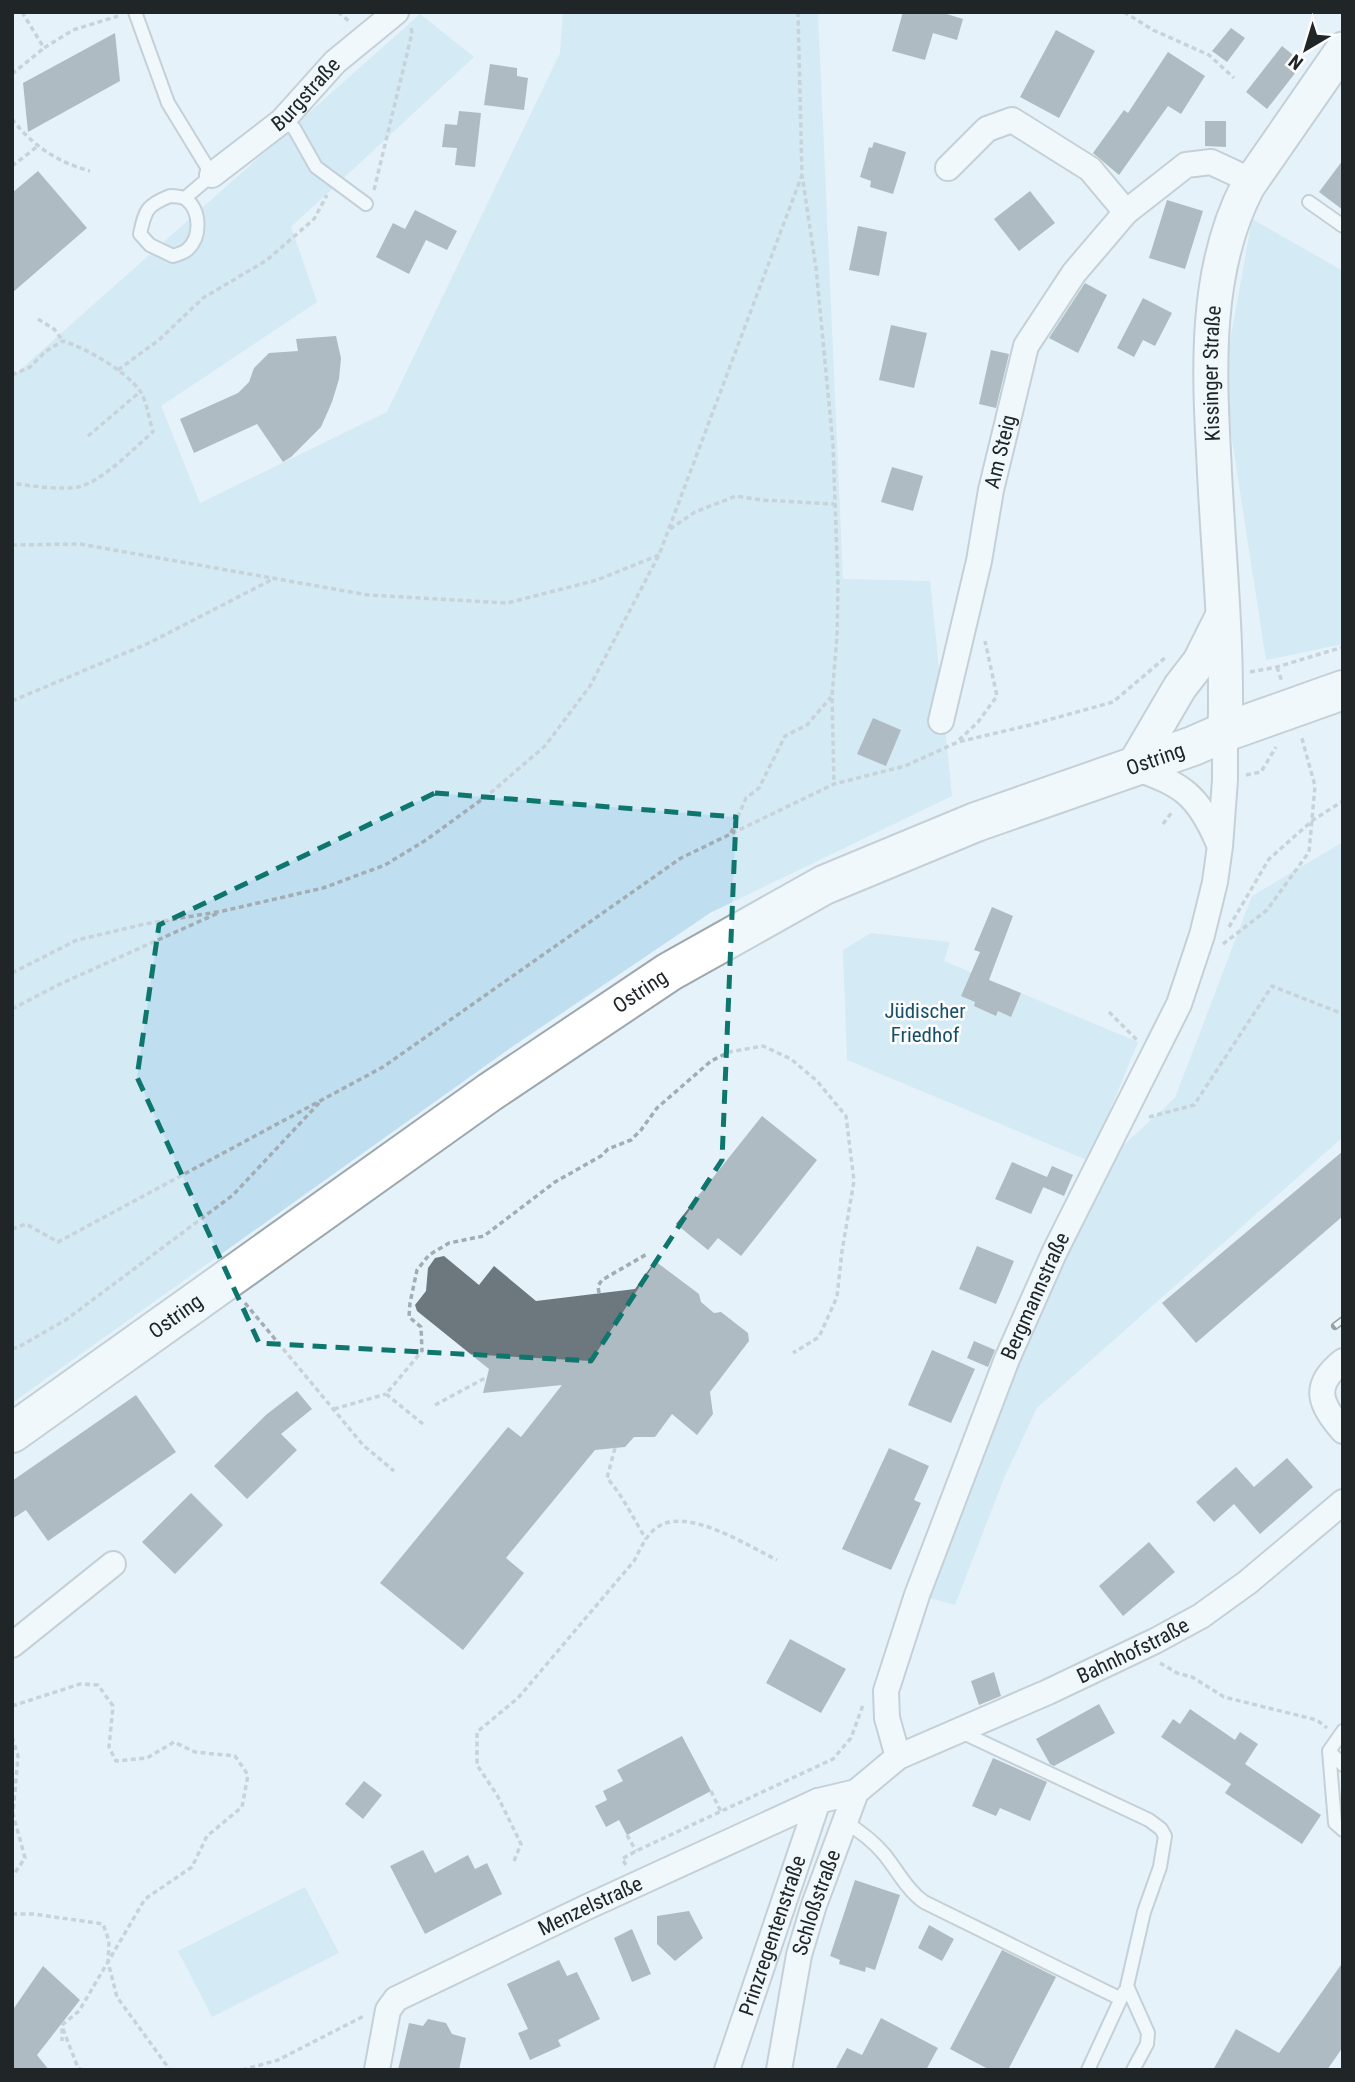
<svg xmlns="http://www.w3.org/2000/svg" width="1355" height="2082" font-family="'Roboto Condensed',sans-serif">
<rect width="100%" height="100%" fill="#e6f2f9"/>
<!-- green -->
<path fill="#bfdff0" d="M563 12H818L843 579 930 581 952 796 710 913 509 1049 12 1403V377L420 14 474 57 291 227 317 302 161 406 200 503 387 412 560 53Z
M1252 219 1343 271V644L1266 660 1223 381Z
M1343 842V1137L1037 1408 1004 1478 955 1605 926 1597 1017 1357 1117 1151 1175 1098 1252 896Z
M871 933 950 942 944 961 1138 1042 1089 1161 847 1060 843 950Z
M305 1887 339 1953 212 2017 178 1951Z"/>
<!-- building -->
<path fill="#6d787e" d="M903 12H940L963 19 957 40 933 33 925 60 892 51Z
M1231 28 1245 38 1227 62 1212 51Z
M1056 30 1095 51 1059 118 1020 97Z
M115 33 120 81 28 132 23 83Z
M1282 46 1303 63 1267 109 1246 92Z
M1168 52 1205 76 1181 114 1168 106 1119 175 1093 153 1124 110 1128 113Z
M490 64 517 68V76L528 78 524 110 484 105Z
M459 111 481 113 475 167 455 165 457 148 442 147 445 124 457 125Z
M1205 121H1226V147L1205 146Z
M874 142 906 152 893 194 870 187 871 181 860 177 869 147 872 148Z
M1343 160V210L1319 192Z
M38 171 87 228 12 293V193Z
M1030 191 1055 223 1019 251 994 219Z
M1167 200 1203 211 1185 269 1149 258Z
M415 210 457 231 447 250 426 240 409 274 376 257 393 223 405 229Z
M858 226 887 232 879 276 849 270Z
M1085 283 1107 295 1078 353 1049 338Z
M1143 298 1172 313 1155 346 1143 340 1134 357 1117 348Z
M891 325 927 333 914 388 879 380Z
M336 336 341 358 339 379 332 402 321 427 291 457 283 462 257 424 194 453 180 419 238 393 249 382 254 368 269 353 298 351 296 339Z
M991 350 1009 354 996 408 979 404Z
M892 467 923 476 913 511 881 502Z
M873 718 901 730 886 766 857 754Z
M992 907 1013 916 989 980 1021 993 1011 1017 998 1011 996 1016 974 1006 975 1002 961 996 980 952 974 950Z
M762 1116 817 1160 741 1256 718 1238 708 1250 676 1224Z
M1343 1151V1216L1196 1343 1162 1303Z
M1012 1162 1047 1177 1052 1166 1073 1175 1064 1196 1043 1187 1047 1179 1031 1214 995 1199Z
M977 1246 1014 1261 996 1304 959 1289Z
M444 1256 479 1285 494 1266 536 1301 635 1289 655 1261 699 1294 701 1302 714 1313 721 1312 748 1333 749 1341 710 1392 713 1414 697 1435 672 1414 655 1437H634L625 1447 595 1450 506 1558 524 1573 463 1650 380 1583 508 1427 521 1437 562 1385 483 1393 489 1369 417 1311 415 1305 426 1291 428 1268 435 1258Z
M974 1341 995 1350 988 1367 967 1358Z
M932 1350 975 1369 951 1423 908 1405Z
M297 1391 312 1409 281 1434 297 1450 247 1499 214 1466 267 1414Z
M136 1395 176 1452 48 1541 26 1510 12 1519V1481Z
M889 1448 929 1466 914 1500 921 1503 891 1570 842 1549Z
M1287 1458 1313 1487 1260 1534 1234 1504 1214 1522 1196 1502 1236 1467 1254 1487Z
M191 1493 223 1525 175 1574 142 1542Z
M1149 1542 1175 1572 1123 1616 1099 1586Z
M790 1639 846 1669 821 1713 766 1683Z
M994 1672 1001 1696 979 1705 971 1681Z
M1099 1704 1115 1733 1054 1766 1050 1764 1036 1739Z
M1190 1709 1235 1740 1240 1732 1258 1744 1245 1764 1321 1815 1302 1844 1225 1793 1231 1784 1161 1737 1173 1719 1180 1724Z
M682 1736 711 1791 627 1835 619 1820 606 1827 595 1806 607 1800 603 1791 623 1781 617 1770Z
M993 1758 1047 1782 1030 1821 1000 1808 996 1816 972 1806Z
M364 1781 382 1795 363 1819 345 1804Z
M423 1850 435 1873 468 1855 475 1869 487 1863 502 1894 425 1934 390 1866Z
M855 1880 900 1895 875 1970 866 1967 865 1972 839 1964 840 1960 830 1956Z
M689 1911 703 1938 675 1961 657 1944V1916Z
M929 1925 954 1939 942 1961 918 1948Z
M632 1929 651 1974 632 1982 614 1938Z
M1002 1950 1056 1977 1008 2070H990L950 2049Z
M559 1960 567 1976 577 1972 600 2019 558 2040 561 2046 530 2060 518 2033 528 2029 507 1984Z
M1343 1962V2047L1327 2070H1213L1236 2029 1279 2053Z
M43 1966 80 2000 37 2055 49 2070H12V2011Z
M881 2018 938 2048 926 2070H835L847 2048 862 2055Z
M428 2019 446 2023 452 2034 466 2038 459 2070H398L409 2023 423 2026Z"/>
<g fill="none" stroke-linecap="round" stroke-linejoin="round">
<defs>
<path id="lane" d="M135 12 168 103 212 175 185 198
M282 121 294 128 316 167 366 204
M170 196C175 196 182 197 186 199 201 211 201 237 188 249 184 253 178 254 173 256L150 245 140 234C145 210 147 205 170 196Z
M1309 202 1343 226
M959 1731 1149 1820 1161 1829 1165 1836 1160 1867 1144 1912 1127 1986 1148 2033 1147 2044 1133 2070
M1343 1731 1329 1751 1335 1823 1343 1830
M1329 1751 1343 1765
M845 1822C860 1831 873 1841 884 1854 897 1870 907 1890 924 1902L1121 1999
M1088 2070 1124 1992"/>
<g id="street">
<path d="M948 168 987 129 1012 120 1090 169 1126 212"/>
<path id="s1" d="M212 175 282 121 335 62 396 12"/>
<path id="s2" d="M941 721 979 561 991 490 1026 346 1074 273 1126 212 1186 165 1211 162 1239 175 1248 186"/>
<path d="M1133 767C1182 785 1197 793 1218 842"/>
<path d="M1343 1361C1311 1386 1320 1404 1343 1431"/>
<path d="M12 1645 113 1564"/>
<path id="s3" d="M898 1757 887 1718 886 1691 917 1595 1007 1359 1055 1251 1179 1004 1202 935 1215 882 1220 846 1225 780V732"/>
<path id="s4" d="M377 2070 388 2010 396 1999 587 1907 818 1801 856 1792"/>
<path id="s5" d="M727 2070 818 1801"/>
<path id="s6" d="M779 2070 799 1955 814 1905 856 1792 898 1757 1048 1692 1155 1641 1201 1616 1248 1582 1343 1502"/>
</g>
<g id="secondary">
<path id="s7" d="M1225 732C1228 642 1218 552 1214 462 1209 370 1204 270 1248 186L1343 49"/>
<path d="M1133 767 1180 687 1200 661 1221 619"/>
</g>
<g id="primary">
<path id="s8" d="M12 1433 490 1092 669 972 824 885 976 822 1193 746 1225 732 1343 690"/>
</g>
</defs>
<!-- lane casing -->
<use href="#lane" stroke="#9ca7ae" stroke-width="16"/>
<!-- street casing -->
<use href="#street" stroke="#9ca7ae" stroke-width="28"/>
<!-- secondary casing -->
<use href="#secondary" stroke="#9ca7ae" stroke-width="37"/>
<!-- primary casing -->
<use href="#primary" stroke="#9ca7ae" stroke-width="42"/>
<!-- path -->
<path stroke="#a3acb2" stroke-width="3.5" stroke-dasharray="5 3.5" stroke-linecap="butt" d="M22 12 44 48 73 30 118 16
M338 12 350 22
M798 12 802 175 816 268 833 445 838 584 837 636 832 696 834 784
M1124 12 1153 30 1209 55 1234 78
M12 74 44 48
M12 119C33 146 57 162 90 171
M12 166 38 146
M374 190 412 33 411 28
M38 319 54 329 63 341
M118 370 160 339 203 298 267 260 314 219 327 195
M12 375 30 367 46 351 63 341C86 348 126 371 140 391 147 401 149 420 153 432 134 448 102 482 78 487 63 490 28 486 12 483
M88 436 141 391
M670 529 695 512 736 496 761 500 834 504
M12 545 80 544 368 595 507 603 597 580 659 555
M1277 667 1282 682
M1250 672 1277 667 1343 647
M12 701 149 643 273 579
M959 740 978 722 997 696 985 641
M1246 775 1261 772 1276 747
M1163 824 1172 812
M731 833 746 798 759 788 785 736 807 725 831 697
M1229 927 1269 859 1313 820 1343 801
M1223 944 1267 910 1309 852 1315 786 1301 735
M12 973 77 940 145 924 223 911 323 888 385 865 426 840 488 795 545 746 590 686 659 555 802 175
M12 1009 60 984 218 913
M1109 1012 1137 1040
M1149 1117 1194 1105 1272 986 1343 1014
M12 1229 26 1224 58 1242 383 1067 681 858 834 784 905 766 958 742 1030 725 1113 702 1166 657
M599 1293 598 1286 602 1280 647 1254
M245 1303 363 1445 394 1471
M12 1348H17L67 1319 233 1195 320 1102
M435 1405 487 1377
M334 1409 386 1394
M423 1424 386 1394 422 1351 421 1327 409 1317 410 1303 417 1270 429 1255 449 1243 484 1236 555 1182 601 1156 608 1149 631 1140 641 1130 657 1108 711 1061 729 1052 763 1046 791 1059 817 1081 846 1116 854 1181 842 1251 837 1297 819 1337 793 1353
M615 1448 607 1478C623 1496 633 1518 646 1539
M1160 1663 1177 1673 1192 1677 1224 1697 1317 1720 1327 1728
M12 1706 80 1684 98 1685 113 1706 109 1747 116 1761 147 1758 174 1742 195 1752 235 1756 248 1775 242 1807 207 1836 192 1867 145 1899 79 2011 62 2025V2041
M12 1737 18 1756 13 1814 25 1858 12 1877
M711 1791 721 1812
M627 1835 636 1851
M514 1861 521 1844 497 1795 477 1765V1732L518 1698 634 1561C640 1550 645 1537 655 1529 684 1504 748 1546 777 1560
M626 1865 622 1859 636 1851 833 1759 851 1738 863 1705
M12 1914H34L103 1924 109 1941 108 1962 117 1997 170 2070
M63 2029 78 2068 83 2070
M242 2070 278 2060 364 2016"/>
<!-- lane -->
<use href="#lane" stroke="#fff" stroke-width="12"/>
<!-- street -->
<use href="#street" stroke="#fff" stroke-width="24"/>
<!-- secondary -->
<use href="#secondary" stroke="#fff" stroke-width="33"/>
<!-- primary -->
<use href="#primary" stroke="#fff" stroke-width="38"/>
<defs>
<path id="rail" d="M1335 1326 1343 1320"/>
</defs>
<!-- rail casing -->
<use href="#rail" stroke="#353b3d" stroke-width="8"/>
<!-- rail -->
<use href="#rail" stroke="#fdfdfd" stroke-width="5" stroke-dasharray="16" stroke-linecap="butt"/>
</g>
<!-- marked area -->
<path d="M0 0H1355V2082H0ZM435 793 736 817 722 1160 591 1361 259 1343 137 1077 159 925Z" fill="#e6f2f9" fill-opacity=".55" fill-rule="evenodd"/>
<path fill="none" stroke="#0f766e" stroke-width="5" stroke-dasharray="14 9" stroke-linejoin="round" d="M435 793 736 817 722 1160 591 1361 259 1343 137 1077 159 925Z"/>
<g text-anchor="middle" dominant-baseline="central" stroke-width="5" stroke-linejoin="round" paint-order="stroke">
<!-- street labels -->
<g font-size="21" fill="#202527" stroke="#fdfdfd">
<text stroke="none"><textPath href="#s1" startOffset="124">Burgstraße</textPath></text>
<text stroke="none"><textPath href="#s7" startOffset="359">Kissinger Straße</textPath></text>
<text stroke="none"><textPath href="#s2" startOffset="276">Am Steig</textPath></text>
<text stroke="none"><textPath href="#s8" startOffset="1335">Ostring</textPath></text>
<text stroke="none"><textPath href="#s8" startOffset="768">Ostring</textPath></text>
<text stroke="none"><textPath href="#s3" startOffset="490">Bergmannstraße</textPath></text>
<text stroke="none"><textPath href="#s8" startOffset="201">Ostring</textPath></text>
<text stroke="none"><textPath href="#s6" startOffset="602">Bahnhofstraße</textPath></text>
<text stroke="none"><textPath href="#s6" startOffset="172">Schloßstraße</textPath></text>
<text stroke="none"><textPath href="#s4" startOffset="290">Menzelstraße</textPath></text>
<text stroke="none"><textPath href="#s5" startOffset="142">Prinzregentenstraße</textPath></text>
</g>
<!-- park labels -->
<g font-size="21" fill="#175069" stroke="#fdfdfd">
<text x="925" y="1011">Jüdischer<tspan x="925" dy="24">Friedhof</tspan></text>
</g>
</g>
<!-- border -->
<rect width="1355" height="2082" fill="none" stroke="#202527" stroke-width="28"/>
<!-- north arrow -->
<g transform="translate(1306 49) rotate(218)" stroke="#fdfdfd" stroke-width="5" paint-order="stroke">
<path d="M0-5L12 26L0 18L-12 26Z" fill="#202527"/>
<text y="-10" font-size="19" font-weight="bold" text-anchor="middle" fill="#202527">N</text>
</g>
</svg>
